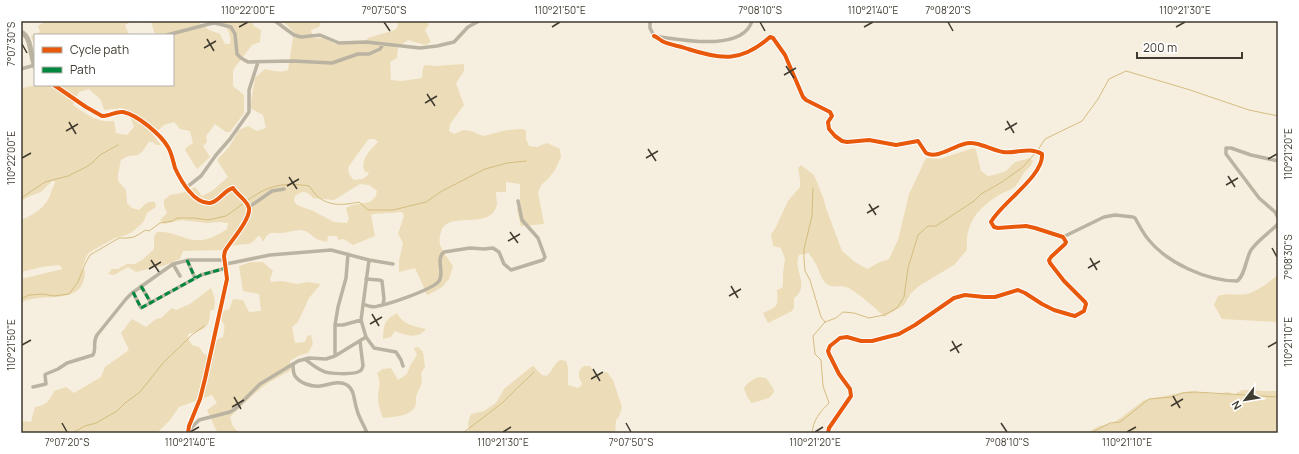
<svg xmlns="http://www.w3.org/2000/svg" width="1299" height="454" font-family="Manrope,sans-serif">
<rect width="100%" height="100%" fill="#f6efdf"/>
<!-- green -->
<path fill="#ecdcb7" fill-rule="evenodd" d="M46 21H132L125 25 129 35H35V48L31 36 40 32 38 26Z
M151 21H197L209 30 220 34 225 44H230C232 35 227 28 222 21H252L254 26 261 30 260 42 252 45 233 70V86L244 95V113L230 132H226L215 124 206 136 207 142 203 146 210 157 197 169 185 150 187 147 193 143 190 131 180 129 174 122 164 125 153 135 161 145H156L153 142H149L142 152 138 155 128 156 121 160 118 174V181L126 190 127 203 132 208 139 210C146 205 144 201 155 202L156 207 147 213 144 221 139 226 132 232 126 235 115 238 90 252 87 255 82 268 85 271C84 309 42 290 21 303V279L63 269 59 265 42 267 21 272V220C33 215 42 210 49 198 51 193 52 188 55 183V181H52L41 192 30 196 21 201V86L23 88C37 84 44 87 58 85H173V35H155ZM89 89 101 100 104 110 121 108 128 110 134 127 127 135 116 133 114 121C97 123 86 114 73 105L79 92Z
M283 21H321L319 27 311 30 313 38H324L335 44H363L368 38 395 30 398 26 397 21H427L429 25 425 30 431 42 425 45 408 40 398 47 397 58 390 62 391 80 402 81 422 78 423 68 425 65 435 66 464 64V71L456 83 464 105 450 124 449 131 454 134 463 130 471 131 483 136 507 130 521 129 526 130V139L529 146 537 147 547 143 560 149 561 157 555 170 548 179 541 185 538 193 544 224 521 226 517 210 520 198V184L506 182V192H496C496 196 497 201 497 204 492 232 447 209 441 232 439 238 439 242 441 247 444 254 449 260 453 266L449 279 442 287 428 295 425 293 426 292 415 268 399 272V261L403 243 398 234 404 216 402 212 373 214 371 215 375 236 353 245 344 239 338 240 337 236H328L327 242C323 241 318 240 315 238 312 236 309 232 305 231 297 228 291 232 283 233 273 234 269 229 263 242L260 236 257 237 254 241 249 244 235 245 223 250 183 251 180 259 163 266 152 268 136 272 128 267 114 275 108 274 112 269H118L127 264H135L142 260 154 249V236L157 232C168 231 178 236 188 239 203 243 215 237 227 229L228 223 220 222 206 223 182 220 164 224 160 220 167 213 164 205V200L170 195 182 193 195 187 202 196 212 191 228 177 217 160 229 147 239 130 248 126 257 131 266 128 263 115 250 108 255 78 265 69C273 71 280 73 288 70L294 32ZM370 139H375L378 142C371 149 359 160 365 172H369L368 175 363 179 354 180C349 175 347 172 349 166L367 141ZM360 184 369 185 377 191 376 196 370 202C361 204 354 203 346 208L349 219 347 223 334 222 313 211 297 205 294 201 295 196C303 190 307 191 313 198L334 200Z
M974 148 976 150 981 171 988 176 994 175 1006 171 1015 162 1030 158 1033 161C1031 167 1027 169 1024 173 1020 178 1018 185 1013 188 1009 191 1003 192 999 195 977 209 965 223 967 250L954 265 919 286 911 293 904 305 884 317C880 311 852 288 846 287 840 285 833 288 828 285 820 280 819 267 814 261 813 258 810 256 809 253L799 255C792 269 811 286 794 298V308L792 311 768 323 763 313C778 306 778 307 777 290L783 287V273L785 259 781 248 773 246 771 234 775 229 788 201 800 187V180L798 168 801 165 814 175 823 197 826 208 842 251 855 262 867 269 878 263 889 259 898 240 909 194 926 158 939 159Z
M251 262H263L273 271 270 279 271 282 282 281 297 284 308 282 321 284 309 298 298 322 292 327 295 343 305 342 307 336 311 335 313 344 308 353 300 355 290 361 291 370 268 383 254 394 230 417C232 425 233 429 241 433H219L216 430 207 410 217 403 212 395 179 407 170 420 157 433H21V421L31 422 35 407C46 405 49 402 54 391L66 387 74 393 101 377 105 367 129 350 121 333 132 319 146 327 156 319 161 318 172 308 176 310 190 304 211 288C214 295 216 301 214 309L210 311C210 314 210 318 209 321 207 330 196 332 188 334V339L192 345 199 347 204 354 206 355 213 350 216 340 223 337C224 330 227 324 220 320 222 314 222 309 229 310L233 299 243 300 249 312 261 311 259 294 243 291 239 266Z
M1278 275V322L1222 319 1214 305 1218 296C1228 292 1237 296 1247 294 1258 291 1269 282 1278 275Z
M397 313C403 325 414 326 426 329 418 339 406 336 395 331L391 337 383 339C384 323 384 321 397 313Z
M418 347 423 352 425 367 421 373C423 383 421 385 417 394 415 398 417 403 415 407 410 416 393 417 383 418 381 412 378 405 378 399 378 387 382 386 377 373L383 369 391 368 398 380 407 374 410 366 417 355 414 348Z
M560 360 566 361 568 368V385L578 388 581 386 582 383C578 377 577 370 584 366H590L595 375 607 372 613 380 622 407 619 417 616 420 615 433H469L468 423 471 414 484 411 496 403 504 389 531 367 534 366C550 389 550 365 560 360Z
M759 377 766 378 773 388 774 392 769 398 752 403C749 401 745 392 744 388 747 383 753 379 759 377Z
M1242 390H1252L1262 391H1278V433H1087L1099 426 1113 423 1122 417 1144 400 1190 391 1214 394 1229 392 1233 395Z"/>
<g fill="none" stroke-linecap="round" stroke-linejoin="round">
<!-- stream -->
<path stroke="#d5bd80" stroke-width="1" d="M1038 150 1045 139 1082 121 1098 99 1109 79 1126 71 1187 89 1249 110 1278 116
M813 188 812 216 804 249V259L805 271 810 280 821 317 825 322
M21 198 45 182 68 176 86 167 93 162 100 155 118 145
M248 200C268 185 285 182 309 186 312 189 314 193 317 196 330 207 344 205 359 202L368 210H393L426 202 442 191 485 169 507 163 526 161
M21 299 29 295 43 294 54 296 69 294 78 282 85 264 90 255 119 238H127L134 237 146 230 149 231 160 223 172 221 177 218H194L208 220 226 216 244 203
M72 433 85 426 96 423 117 411 125 403 140 392 163 363 193 334 204 326
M463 433 502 403 534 372
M812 433C813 420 820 412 829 403L823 386 821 360 815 354 813 336 825 322 836 318 843 312 854 313 869 318 884 315 897 308 904 297 908 268 918 235 928 226H936L974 201 981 194 1002 182 1023 167 1036 152
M1091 433 1110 423 1120 422 1149 399 1172 397 1182 393 1195 392 1278 397"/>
<!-- street -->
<path stroke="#bab3a2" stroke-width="3.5" d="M275 21 294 35 301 37 320 35 339 43 366 42 420 48 437 46 454 42 468 27 479 21
M650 21V28L654 36C678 39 742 53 752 21
M167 35 209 24 215 23 231 27 235 34 237 54 241 58 248 62 293 61 332 63 358 54H369L380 49 383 44
M654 36C657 37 659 39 662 41 669 45 680 46 688 49 722 60 742 62 770 37L773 38 785 55 803 97 806 100 830 112 832 116 828 122 829 129 835 136 842 141 847 142 869 140 896 145 918 141 926 153C937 159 952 147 964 144 977 140 990 150 1003 152 1016 154 1030 146 1042 154 1044 176 1001 203 991 222L994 227 998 228 1026 226 1035 228 1063 237 1066 242 1065 244 1051 257 1049 260 1050 263 1064 281 1085 302 1086 304 1084 311 1075 316 1071 315 1054 310 1042 304 1025 293 1018 290 995 297H984L965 295 954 298 915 325 899 334 872 341H861L847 337 840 338 830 346 828 351 829 354 839 374 850 389 851 396 829 428 828 433
M21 69 35 65
M1278 161 1251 155 1231 148H1226V154L1259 198 1275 212 1278 217
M187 187 201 176 216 155 230 139 249 112V90L258 62
M249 207 272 191 284 189
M1063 237 1104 217 1115 215 1133 217 1135 218C1139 225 1143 233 1148 239 1167 263 1207 281 1237 281 1245 276 1246 258 1251 250 1258 240 1269 233 1278 224
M187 260 195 278
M369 260 393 264
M173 264 180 276
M226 264 270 255 331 250 369 260 361 320 366 337 335 356
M366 279 379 280 382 281 384 299 383 304
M141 286 151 303
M133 292 141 308 201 275 226 268
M363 304C368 306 373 308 378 306 389 304 432 290 439 281 445 273 435 259 444 252L470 248 484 249 493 248 499 252 504 264 511 270 543 260 545 257 538 238 522 220 518 201
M335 325 338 307 346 278 348 254
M366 337 374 348 396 352 401 360 403 366
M305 359C310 363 316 368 323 371 328 374 355 375 360 371 362 370 362 369 363 366L360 341
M293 364C293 368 293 373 295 376 300 383 311 387 320 386 329 385 338 380 347 385 355 390 354 402 357 410 359 418 364 425 367 433
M33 387 46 384 45 375 46 374 58 369 67 363 93 355C97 349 92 343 97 335L126 299 132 293 173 264 189 260H225
M189 430 199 420 230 412 235 409 260 384 298 361 309 358 326 359 335 356V325H343L361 320"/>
<!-- secondary -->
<path stroke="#bab39f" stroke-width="5" d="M21 32C32 37 30 56 35 67
M54 85 86 107 102 116C110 116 116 111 123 112 138 115 161 135 168 147 172 154 173 161 175 168 181 181 194 204 210 203 219 202 224 190 233 188 237 195 247 200 249 208 251 219 230 242 225 251L224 256 227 279 205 379 200 399 189 426 188 433"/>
<!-- quiet -->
<path stroke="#00873e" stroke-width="3" stroke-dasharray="6 3" stroke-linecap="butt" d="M187 260 195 278
M141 286 151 303
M133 292 141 308 201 275 226 268"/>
<defs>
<path id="cycleway" d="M654 36C657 37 659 39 662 41 669 45 680 46 688 49 722 60 742 62 770 37L773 38 785 55 803 97 806 100 830 112 832 116 828 122 829 129 835 136 842 141 847 142 869 140 896 145 918 141 926 153C937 159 952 147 964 144 977 140 990 150 1003 152 1016 154 1030 146 1042 154 1044 176 1001 203 991 222L994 227 998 228 1026 226 1035 228 1063 237 1066 242 1065 244 1051 257 1049 260 1050 263 1064 281 1085 302 1086 304 1084 311 1075 316 1071 315 1054 310 1042 304 1025 293 1018 290 995 297H984L965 295 954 298 915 325 899 334 872 341H861L847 337 840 338 830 346 828 351 829 354 839 374 850 389 851 396 829 428 828 433
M54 85 86 107 102 116C110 116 116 111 123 112 138 115 161 135 168 147 172 154 173 161 175 168 181 181 194 204 210 203 219 202 224 190 233 188 237 195 247 200 249 208 251 219 230 242 225 251L224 256 227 279 205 379 200 399 189 426 188 433"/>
</defs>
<!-- cycleway casing -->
<use href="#cycleway" stroke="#fff" stroke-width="6"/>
<!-- cycleway -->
<use href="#cycleway" stroke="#e8590c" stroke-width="4"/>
</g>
<!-- ticks -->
<path fill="none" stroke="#403b30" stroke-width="1.5" d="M384 22 390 31M760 22 765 31M948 22 953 31M239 27 248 22M552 27 560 22M864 27 873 22M1176 27 1185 22M207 39 214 51M22 44 27 53M204 48 216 41M786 66 794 78M784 75 796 68M427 94 435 106M425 103 437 96M1007 121 1014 133M69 122 76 134M1005 130 1017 123M66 131 78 124M648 149 656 161M22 158 31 153M646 158 658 151M1268 159 1277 154M1228 176 1235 187M289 177 297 189M1226 185 1238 178M287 186 299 179M869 204 876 215M867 213 879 206M510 232 518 243M508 241 520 234M1272 248 1277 257M1090 258 1097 270M151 260 159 272M1088 268 1100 261M149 269 161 262M731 286 738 298M729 296 741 289M372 314 379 326M370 324 382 317M952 341 959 353M22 345 31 340M1268 347 1277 342M950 351 962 344M593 369 600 381M591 379 603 372M1173 396 1180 408M234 397 241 409M1171 406 1183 399M232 407 244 400M62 423 67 432M626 423 631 432M1001 423 1007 432M190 432 199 427M503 432 511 427M815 432 823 427M1127 432 1136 427"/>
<!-- border -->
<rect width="1299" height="454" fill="none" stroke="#ffffff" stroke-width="44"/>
<!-- legend -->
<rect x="34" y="34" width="140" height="52" fill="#ffffff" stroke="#b3b1ac"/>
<rect x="42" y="47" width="20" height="6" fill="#e8590c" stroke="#b3b1ac"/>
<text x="70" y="54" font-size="12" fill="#403b30">Cycle path</text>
<rect x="42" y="67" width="20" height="6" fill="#00873e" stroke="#b3b1ac"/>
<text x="70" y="74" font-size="12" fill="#403b30">Path</text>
<!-- north arrow -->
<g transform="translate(1245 400) rotate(239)" stroke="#ffffff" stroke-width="3" paint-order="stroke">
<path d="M0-3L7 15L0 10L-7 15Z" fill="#403b30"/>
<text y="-6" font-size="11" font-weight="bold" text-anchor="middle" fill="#403b30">N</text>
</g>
<!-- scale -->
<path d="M1137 52v6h105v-6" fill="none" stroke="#403b30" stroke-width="2"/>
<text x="1143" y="52" font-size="12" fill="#403b30" stroke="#ffffff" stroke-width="3" paint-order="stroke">200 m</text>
<rect x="22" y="22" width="1255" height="410" fill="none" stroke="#403b30" stroke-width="1.5"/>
<g font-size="10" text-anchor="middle" fill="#403b30">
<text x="248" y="14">110°22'00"E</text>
<text x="384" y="14">7°07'50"S</text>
<text x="560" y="14">110°21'50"E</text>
<text x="760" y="14">7°08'10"S</text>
<text x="873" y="14">110°21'40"E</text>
<text x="948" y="14">7°08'20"S</text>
<text x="1185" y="14">110°21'30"E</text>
<text transform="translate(11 44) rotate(-90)" y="4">7°07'30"S</text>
<text transform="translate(1288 154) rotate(-90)" y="4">110°21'20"E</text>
<text transform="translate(11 158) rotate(-90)" y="4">110°22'00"E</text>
<text transform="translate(1288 257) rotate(-90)" y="4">7°08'30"S</text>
<text transform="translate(1288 342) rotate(-90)" y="4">110°21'10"E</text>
<text transform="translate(11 345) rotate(-90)" y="4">110°21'50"E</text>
<text x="67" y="446">7°07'20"S</text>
<text x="190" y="446">110°21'40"E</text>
<text x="503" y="446">110°21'30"E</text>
<text x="631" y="446">7°07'50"S</text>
<text x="815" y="446">110°21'20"E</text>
<text x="1007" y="446">7°08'10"S</text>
<text x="1127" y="446">110°21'10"E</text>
</g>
</svg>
